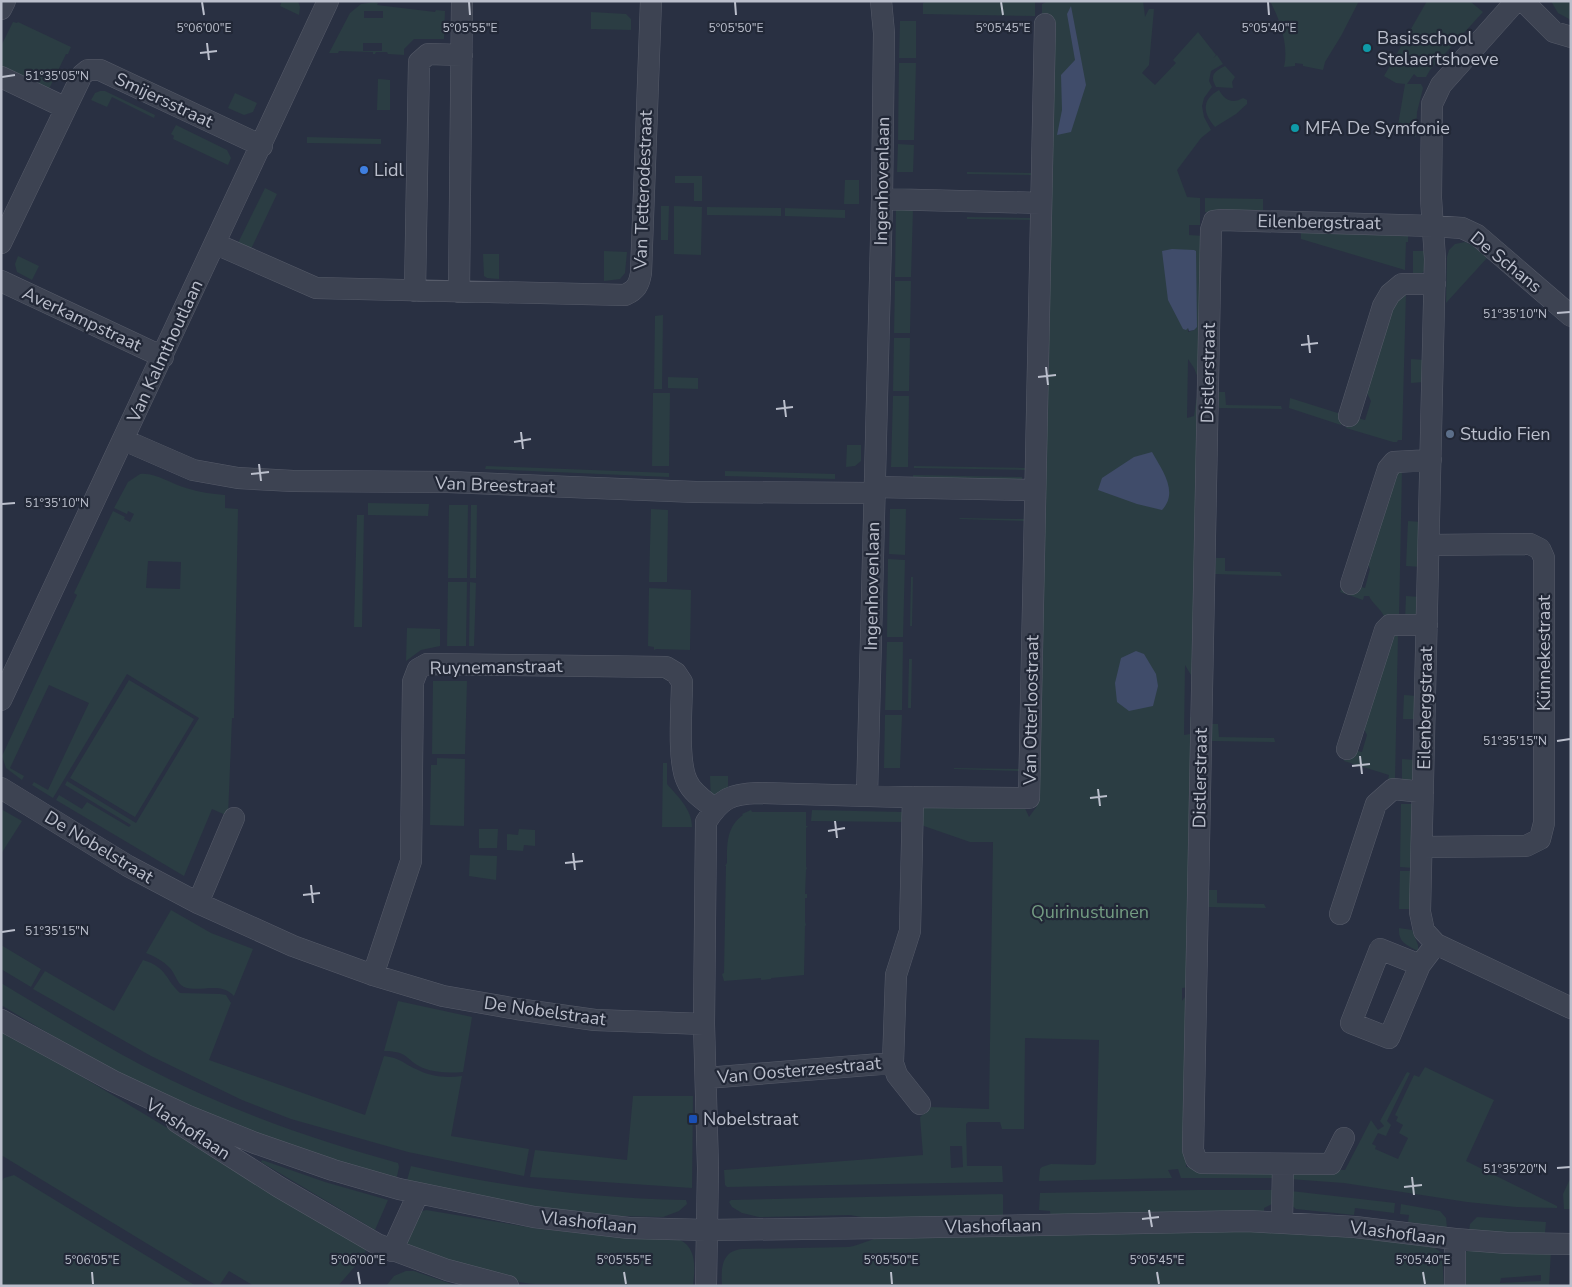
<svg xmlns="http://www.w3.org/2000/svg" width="1572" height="1287" font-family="'Nunito Sans',sans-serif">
<rect width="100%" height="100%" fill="#293042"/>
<!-- green -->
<path fill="#2b3d43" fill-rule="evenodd" d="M282 1H298L300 7 299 15 280 6Z
M927 1H1035V16L923 14V3Z
M1048 1H1143L1145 17 1149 9H1154L1149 65 1142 73 1155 85 1176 63 1173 60 1198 32 1216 55 1213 58 1217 55 1223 64 1211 71 1209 81 1212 87 1204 98 1202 106 1204 117 1211 130 1201 138 1177 170 1187 197 1200 198V225H1189V235L1205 236 1198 378 1194 368 1188 359 1187 418 1194 416 1198 388 1196 711H1191V675L1185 665 1184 735 1190 734V717H1195L1190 987 1182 988V1001L1185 997V993H1190L1186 1167 1266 1169 1276 1178H1181L1178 1169 1168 1170 1172 1178 1039 1181 1040 1169 1042 1167 1051 1164 1094 1165 1096 1163 1099 1040 1025 1038 1024 1129H1002L1000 1122H968L966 1124 967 1166H1002L1003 1182 727 1187 725 1185 724 1170 923 1155 920 1117 931 1107 989 1109 993 842H970L921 825 922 809 924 808V806H1024L1029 817 1037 806 1052 16 1042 15V4ZM1189 250 1194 330 1188 332ZM950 1146H962L963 1167 951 1168Z
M1270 1H1359L1341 36 1325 62 1323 70 1303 66V64L1295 63V66L1284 67C1289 45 1280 20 1270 1Z
M1427 1H1471V2L1483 12 1430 70 1426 77H1417L1414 74 1407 84H1421L1423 88 1417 112 1416 137 1409 134 1398 125 1405 84 1396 83 1384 76Z
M1551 1H1571V20L1558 13Z
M374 2 378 3 377 5 435 12 436 10 445 11 444 39H414L404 49V55L388 54 387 52H376L375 54H373V52L339 51 338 53H329L350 13 361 4ZM364 11H383V18H364ZM363 43H382V51H363Z
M591 12 626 14 631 19V30L591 29Z
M900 21H916V58H899Z
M13 22 17 23 18 22 71 47 68 54H66L49 89 1 66V46Z
M899 63H916L914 140H898Z
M1225 66 1235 77 1232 82 1233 88 1216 87C1209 75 1215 71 1225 66Z
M378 79 390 80V110H377Z
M1219 90C1225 101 1233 104 1243 98L1247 100V104L1236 114 1215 127C1203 113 1201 100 1219 90Z
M100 91H105L155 115 154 118 112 97 107 107 91 100 95 93Z
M235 93 257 103 253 112 244 115 228 108Z
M176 125 227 150 231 158 228 165 173 139 174 136 171 134Z
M307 137 381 139V144L307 143Z
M898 144 914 145 913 172H897Z
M967 172 1031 173V175L967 174Z
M675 176H702V201H694V183H675Z
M845 180H859V204H844Z
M265 188 277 194 251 249 238 243Z
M1205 198 1263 199V212L1250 213 1205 212Z
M661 206H669L668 240H661Z
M674 206 702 207 701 255 674 254Z
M707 207 781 208V216L707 215Z
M785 208 845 210V218L785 216Z
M896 208 913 209 911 277H895Z
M967 217 1030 218 1031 220 967 219Z
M1301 232 1408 235V242H1406L1405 270 1301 239Z
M1465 242 1472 245 1487 258 1446 303 1447 257 1449 250 1455 244Z
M604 251 627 252 625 273 620 279 604 281Z
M1413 251H1428C1426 265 1429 273 1413 277Z
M483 254H499V279L487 278 484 276Z
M18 256 39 266 32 280 17 272 15 264Z
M895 281H911L910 333H894Z
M1406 292 1402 440H1398L1397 442H1393L1346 428 1350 416 1365 420 1371 401 1367 393 1394 300Z
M663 315 662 389H654L655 316Z
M894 338H910L909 391H893Z
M1411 359 1425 360 1424 382 1411 383Z
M668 377 698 378V389L668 388Z
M1219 392H1225L1226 405 1281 406 1282 409 1219 408Z
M653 393H670L669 466H652Z
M893 396H909L908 467H891Z
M1290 398 1344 415 1341 425 1289 408Z
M847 445H861V461L855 466 846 467Z
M486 466 669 473V477L485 469Z
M914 466 1025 468V470L914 468Z
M1402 470 1399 616H1384C1380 608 1372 603 1369 596H1364L1363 600 1340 592 1344 582 1365 588 1370 569 1366 561 1394 475Z
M725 471 835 474V479L725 476Z
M140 474C155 472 171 484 186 488 199 492 212 494 225 495V508L238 509 234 716V718H232L228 816 212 809 184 876 56 800 59 795 82 809 87 802 129 827 131 825 65 785 67 781 136 823 199 718 127 674 53 798 32 785 34 782 48 790 89 703 49 685 10 768 24 776 22 780 6 768 2 756 77 595 74 593 113 511 125 517 124 519 130 522 134 514 128 511 127 514 114 508 128 482ZM148 561 181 562 180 589 146 588Z
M913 475 1022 477V482L913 480Z
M368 503 429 504 428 516 368 515Z
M449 505H468L467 578H448Z
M471 505H477L476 578H470Z
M651 509 668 510 667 582H649Z
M890 509H906L905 555 889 554Z
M357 515H364L362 627H354Z
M960 518 1024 519V521L959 519Z
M1408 521 1422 522 1421 567 1406 566Z
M1216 558H1225V571L1280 572 1282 576 1215 574Z
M888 559 905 560 903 637H887Z
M911 577H913L912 626H910Z
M448 582H467L466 646H447Z
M470 582 476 583 474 646H469Z
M649 588 691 590 690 650 656 649 654 650V647L648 646Z
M1406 596 1420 597 1416 615 1405 619Z
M407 628 440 629V646L421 650 406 661Z
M1398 634 1395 781 1388 780 1389 775 1344 761 1348 749 1362 752 1367 735 1362 725 1395 635Z
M887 642H903L902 710H885Z
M909 659H912L911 708H908Z
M129 680 194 719 135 817 70 778Z
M433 681H467L465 754H432Z
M1404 695 1416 696V719H1403Z
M885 715H902L900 768H884Z
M1212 724H1218L1219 737 1274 738 1275 742 1212 741Z
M437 758 465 759 464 826 430 825 431 765H437Z
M1402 759 1415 760 1413 779 1402 783Z
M663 763H667V784C678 797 692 809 692 827H662Z
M954 768 1019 769V771L954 769Z
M710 776H728V791L711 800Z
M1401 804H1414V868L1400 867Z
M1 809 22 821 1 854Z
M751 810 752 812H806V826H808L806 828V867L807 868 806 870 805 894H807V898H805V922L806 925 805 926 804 975 771 978V979L761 980V978L724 981 722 974 724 973 726 866H725L727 863C727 845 726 827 743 815L742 814Z
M812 810 902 812V822L811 821Z
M479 829H498L497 848H479Z
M519 829 535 830V846L524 845 523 851 507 850V834L518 835Z
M470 855 497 856 496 880 469 876Z
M1400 871H1414L1412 909H1399Z
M1209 890H1217V903L1264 904 1266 908 1208 907Z
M171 910 211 933 253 949 234 996C220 981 201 993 184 987 177 984 175 973 170 968 163 961 156 957 146 953Z
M1399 928 1412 930 1418 945V951C1406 945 1398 942 1399 928Z
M1 945 41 969 31 987 1 969Z
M143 960C168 968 164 978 180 993L220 994 226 995 231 1003 209 1060 365 1115 384 1056C401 1058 402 1063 416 1069 431 1077 446 1078 462 1076L451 1136 529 1149 524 1176 408 1152 291 1119 242 1100 151 1056 33 989 45 971 114 1011Z
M1 983C48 1011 94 1040 143 1066 224 1108 309 1139 398 1163L399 1167 396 1181 337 1165 158 1094 68 1045 1 1005Z
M398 1001 472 1017 463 1072C450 1073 436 1073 423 1068 405 1060 409 1051 384 1051Z
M1 1028 367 1248 363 1257 338 1286H254L229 1271 219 1286H217L1 1155Z
M1425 1067 1494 1100 1466 1161 1557 1206V1208L1516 1207 1467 1202 1344 1183 1289 1179 1291 1175 1303 1170H1345L1371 1120 1378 1130 1384 1126 1380 1121 1407 1072 1410 1073 1387 1121 1391 1125 1386 1136 1378 1133 1372 1144 1376 1146 1375 1149 1398 1159 1408 1138 1399 1133 1403 1125 1396 1121 1398 1117 1395 1115 1414 1075 1419 1077Z
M633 1096H693L692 1188 530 1177 535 1150 627 1160Z
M262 1160 325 1182 388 1200 375 1230 261 1162Z
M411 1166C502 1187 593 1198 686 1200L687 1204 679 1211 663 1217 619 1216 547 1210 406 1184Z
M14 1175 196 1286H1V1183L4 1178Z
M1569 1181H1571V1209H1564L1563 1194Z
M1197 1190H1276L1272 1204 1264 1208V1216L1051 1219 1050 1211 1039 1210 1040 1193Z
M1291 1191 1395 1203 1394 1213 1355 1208 1354 1215 1296 1209 1291 1205Z
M1002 1194 1003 1195V1217L899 1224 850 1215 759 1217 742 1213 732 1207 729 1202 731 1200Z
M1401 1204 1440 1211 1446 1218 1447 1228 1408 1222 1409 1215 1400 1214Z
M426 1210 534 1228 595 1235 680 1240C697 1248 695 1269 693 1286L535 1284C496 1281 446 1260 407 1247L405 1242 419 1212Z
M1477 1217 1546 1222 1545 1233 1552 1234 1469 1231 1470 1224Z
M1221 1228 1314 1231 1432 1246 1442 1253 1444 1286H722C721 1269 721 1251 742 1249L849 1247C864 1244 877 1236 892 1234Z
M1551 1250 1549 1286H1464L1465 1253 1467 1251ZM1541 1275V1281L1500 1283 1501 1278Z
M406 1271H414L457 1286H386L394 1276Z"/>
<!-- water -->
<path fill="#404c6a" d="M1071 6 1086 85 1071 132 1057 135 1062 110 1061 75 1075 60 1067 14Z
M1172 249 1194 250 1196 251 1197 327 1194 330 1189 331 1188 328 1186 330 1183 329 1168 300 1162 251Z
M1152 452C1162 470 1179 492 1162 510L1137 504 1098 490 1102 478 1134 457Z
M1136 651 1144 654 1156 674 1158 686 1153 706 1129 711 1117 702 1115 683 1121 658Z"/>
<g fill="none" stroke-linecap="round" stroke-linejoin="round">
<defs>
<path id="minor" d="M1516 1 1441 85 1432 104 1431 198 1435 259 1420 912 1424 931 1436 944 1571 1008
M1523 1 1554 32 1571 37
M1 9 5 1
M1 77 66 108 82 75 88 70H100L262 146
M882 199 1041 203
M1 243 66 108
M216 244 316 288 625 295C636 290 639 285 641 273L651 1
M1 281 163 357
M415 291 419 62 428 54 462 55
M459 292 462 1
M1349 416 1383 306 1390 294 1402 284H1435
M124 440 193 470 238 478 293 481 448 482 696 492 874 493
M874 487 1035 490
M1351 584 1388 469 1394 462 1431 460
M1 700 328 1
M1347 749 1385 630 1390 625H1427
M1 788 128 866 198 903 293 946 373 975 443 996 517 1009 595 1020 704 1024 708 1168 706 1286
M867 796 882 199 884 33 881 1
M1422 847 1526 846 1540 839 1544 823V558L1540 549 1530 544 1429 545
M198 903 234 818
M1340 914 1376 804 1393 789 1423 792
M1420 965 1380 949 1351 1023 1389 1038 1420 965 1436 944
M373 975 411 861 413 682 418 669 427 664 666 667 676 673 682 682C682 706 677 761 687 781 692 793 705 801 714 808
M1 1020 113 1081 188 1116 255 1143 333 1170 399 1189 534 1217 629 1228 707 1230 885 1228 1247 1221 1355 1227 1455 1239 1507 1243 1571 1244
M704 1024 706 822C721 798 731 794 758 793L904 797 1029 798 1045 24
M893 1063 897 1075 920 1104
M706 1078 893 1063 896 975 910 931 913 797
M177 1122 279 1187 377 1244 447 1270 508 1286
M1344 1138 1331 1164 1202 1163 1196 1159 1193 1150 1211 230 1214 221 1222 220 1433 226 1462 228 1477 235 1571 316
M1282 1223 1283 1165
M392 1251 418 1194
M1455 1286V1239"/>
</defs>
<!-- minor casing -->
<use href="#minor" stroke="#565b69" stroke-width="22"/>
<!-- minor -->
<use href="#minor" stroke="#3d4352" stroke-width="21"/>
</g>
<!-- ticks -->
<path fill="none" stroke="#bbbfcc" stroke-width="2" d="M202 2 204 15M469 2 470 15M735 2 736 15M1001 2 1003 15M1268 2 1269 15M207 43 209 60M200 53 217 51M2 77 15 75M1557 313 1570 312M1308 335 1310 353M1301 345 1318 343M1046 367 1048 385M1038 377 1056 375M784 400 786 417M776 409 793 407M521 432 523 449M514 442 531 439M259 464 261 481M251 474 269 472M2 504 15 503M1557 741 1570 739M1360 756 1362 774M1352 766 1370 764M1098 789 1100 806M1090 798 1107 796M835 821 837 838M828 831 845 828M573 853 575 870M565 863 583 861M311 885 313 903M303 895 320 893M2 932 15 930M1557 1168 1570 1167M1412 1177 1414 1195M1404 1187 1422 1185M1149 1210 1152 1227M1142 1219 1159 1217M92 1272 93 1284M358 1272 360 1284M624 1272 626 1284M891 1272 892 1284M1157 1272 1159 1284M1423 1272 1425 1284"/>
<!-- markers -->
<g fill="#0f9aa8" stroke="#222837" stroke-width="2">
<circle cx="1367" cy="48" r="5"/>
<circle cx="1295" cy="128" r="5"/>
</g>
<circle fill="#3f7fe0" stroke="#222837" stroke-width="2" cx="364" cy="170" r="5"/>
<circle fill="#5c6f8a" stroke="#222837" stroke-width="2" cx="1450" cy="434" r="5"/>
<rect fill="#1a4fb4" stroke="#222837" stroke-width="2" x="688" y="1114" width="10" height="10" rx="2.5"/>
<g text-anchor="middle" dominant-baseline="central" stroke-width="4.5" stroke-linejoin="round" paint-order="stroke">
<!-- poi labels -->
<g font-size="18" fill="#bbbfcc" stroke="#222837" text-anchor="start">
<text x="1377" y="38">Basisschool<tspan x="1377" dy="21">Stelaertshoeve</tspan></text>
<text x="1305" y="128">MFA De Symfonie</text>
<text x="374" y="170">Lidl</text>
<text x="1460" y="434">Studio Fien</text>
<text x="703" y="1119">Nobelstraat</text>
</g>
<!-- street labels -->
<g font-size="18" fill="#bbbfcc" stroke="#222837">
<text transform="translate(164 100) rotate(25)">Smijersstraat</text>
<text transform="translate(882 181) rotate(-89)">Ingenhovenlaan</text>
<text transform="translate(643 190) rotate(-88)">Van Tetterodestraat</text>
<text transform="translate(1319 222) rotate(1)">Eilenbergstraat</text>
<text transform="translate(1506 262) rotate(39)">De Schans</text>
<text transform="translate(82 319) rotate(25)">Averkampstraat</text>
<text transform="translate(165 351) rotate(-65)">Van Kalmthoutlaan</text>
<text transform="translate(1208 373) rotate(-89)">Distlerstraat</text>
<text transform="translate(495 485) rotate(2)">Van Breestraat</text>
<text transform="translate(872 586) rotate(-89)">Ingenhovenlaan</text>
<text transform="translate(1544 653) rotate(-90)">Künnekestraat</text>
<text transform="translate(496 667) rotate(-1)">Ruynemanstraat</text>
<text transform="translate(1425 708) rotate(-89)">Eilenbergstraat</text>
<text transform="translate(1031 710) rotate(-89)">Van Otterloostraat</text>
<text transform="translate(1200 778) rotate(-89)">Distlerstraat</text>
<text transform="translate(99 847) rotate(31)">De Nobelstraat</text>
<text transform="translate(545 1011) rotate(8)">De Nobelstraat</text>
<text transform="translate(799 1070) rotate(-5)">Van Oosterzeestraat</text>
<text transform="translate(188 1129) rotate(33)">Vlashoflaan</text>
<text transform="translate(589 1222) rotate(6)">Vlashoflaan</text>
<text transform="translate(993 1226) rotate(-1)">Vlashoflaan</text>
<text transform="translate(1398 1233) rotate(7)">Vlashoflaan</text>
</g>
<!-- park labels -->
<g font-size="18" fill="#739b82" stroke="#222837">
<text x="1090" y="912">Quirinustuinen</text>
</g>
</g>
<g font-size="12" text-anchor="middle" fill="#bbbfcc" stroke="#222837" stroke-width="4.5" stroke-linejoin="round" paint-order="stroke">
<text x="204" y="32">5°06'00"E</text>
<text x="470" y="32">5°05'55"E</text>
<text x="736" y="32">5°05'50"E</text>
<text x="1003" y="32">5°05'45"E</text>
<text x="1269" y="32">5°05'40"E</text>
<text x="57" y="80">51°35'05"N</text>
<text x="1515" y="318">51°35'10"N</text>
<text x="57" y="507">51°35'10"N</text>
<text x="1515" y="745">51°35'15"N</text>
<text x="57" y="935">51°35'15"N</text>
<text x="1515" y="1173">51°35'20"N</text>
<text x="92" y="1264">5°06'05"E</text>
<text x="358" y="1264">5°06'00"E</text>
<text x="624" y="1264">5°05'55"E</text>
<text x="891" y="1264">5°05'50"E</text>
<text x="1157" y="1264">5°05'45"E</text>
<text x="1423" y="1264">5°05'40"E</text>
</g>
<!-- border -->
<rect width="1572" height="1287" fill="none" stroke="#bbbfcc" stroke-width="5"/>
</svg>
